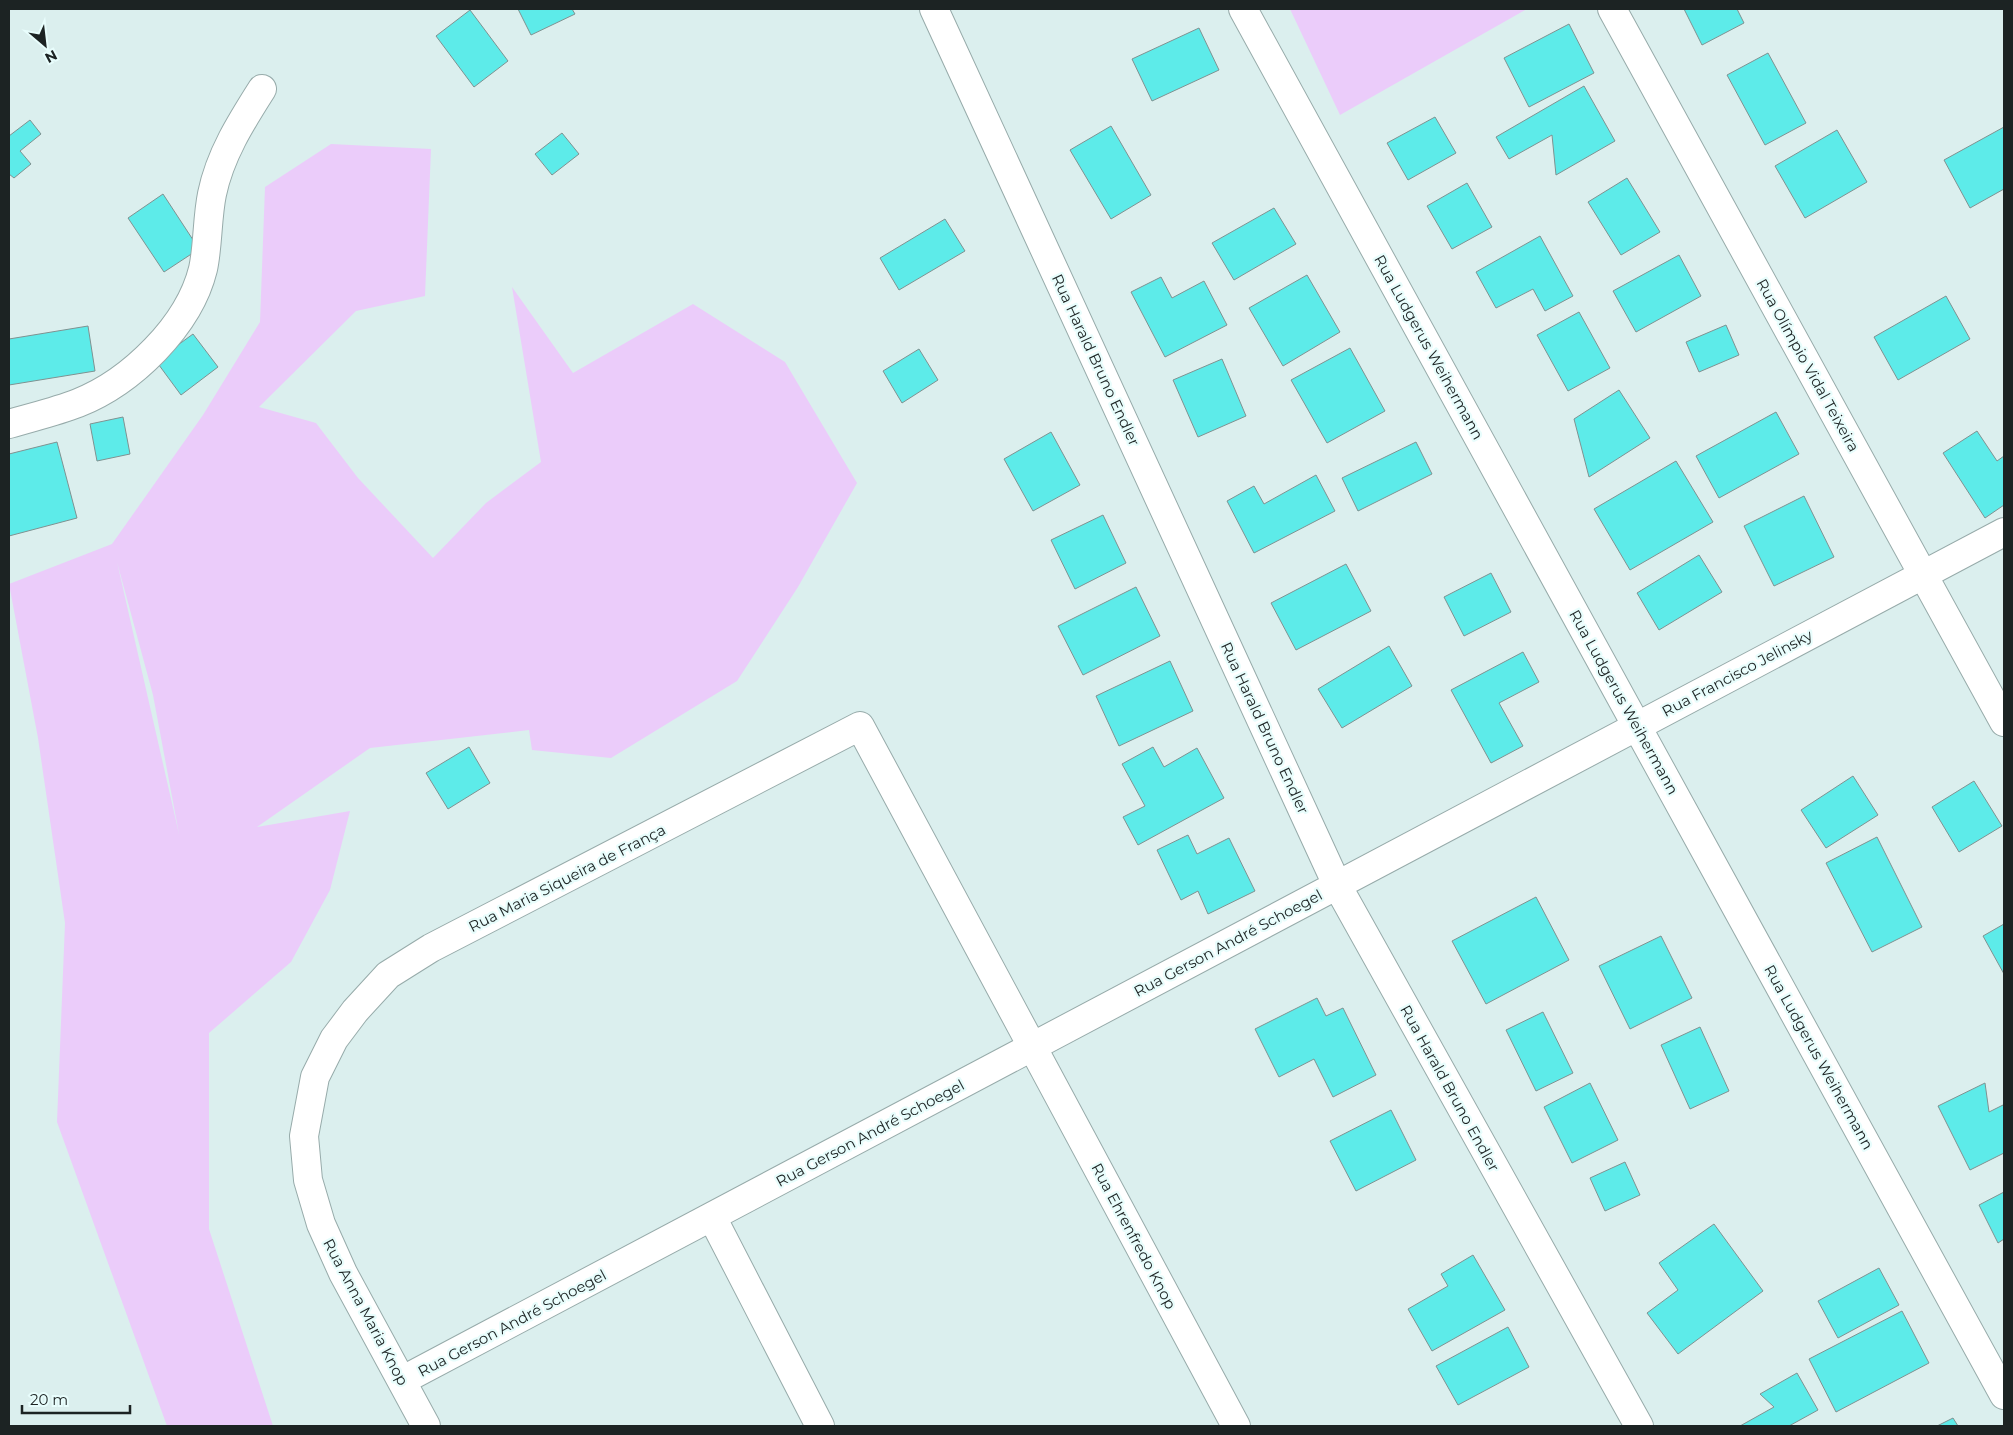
<svg xmlns="http://www.w3.org/2000/svg" width="2013" height="1435" font-family="Montserrat,sans-serif">
<rect width="100%" height="100%" fill="#dbefee"/>
<!-- green -->
<path fill="#ebccfa" fill-rule="evenodd" d="M1290 9H1527L1340 115Z
M331 144 431 149 425 296 356 311 259 407 316 423 358 478 433 558 486 503 541 462 512 287 573 373 693 304 785 362 857 483 798 587 737 681 611 758 532 750 529 730 370 748 257 827 350 811 330 890 291 962 209 1033V1229L273 1426H167L57 1122 65 923 38 738 9 584 112 544 203 415 260 322 265 187ZM117 562 153 695 179 834Z"/>
<!-- building -->
<path fill="#5debe9" stroke="#7f9291" d="M518 9H572L575 14 531 35Z
M1684 9H1737L1744 23 1702 45Z
M470 10 508 61 474 87 436 36Z
M1569 24 1594 73 1529 107 1504 58Z
M1199 28 1219 70 1152 101 1132 59Z
M1768 53 1806 123 1765 145 1727 75Z
M1584 86 1615 141 1556 175 1552 135 1509 159 1496 137Z
M1435 117 1456 153 1408 180 1387 143Z
M30 120 41 134 20 151 31 164 14 178 9 174V136Z
M1111 126 1151 195 1111 219 1070 150Z
M2004 127V189L1970 208 1944 160Z
M1837 130 1867 182 1805 218 1775 166Z
M562 133 579 154 552 175 535 154Z
M1627 178 1660 232 1621 255 1588 202Z
M1467 183 1492 227 1452 249 1427 206Z
M163 194 199 249 164 272 128 218Z
M1274 208 1296 244 1234 280 1212 243Z
M945 219 965 251 899 290 880 258Z
M1540 236 1573 296 1545 311 1533 289 1496 308 1476 272Z
M1679 255 1701 296 1636 332 1613 291Z
M1307 275 1340 332 1283 366 1249 308Z
M1161 277 1172 298 1204 281 1227 325 1165 357 1131 292Z
M1946 296 1970 339 1898 380 1874 337Z
M1579 312 1610 368 1568 391 1537 335Z
M1726 325 1739 355 1699 372 1686 342Z
M88 326 95 371 9 385V339Z
M193 334 218 367 181 395 156 361Z
M1350 348 1385 411 1327 443 1291 380Z
M919 349 938 380 902 403 883 371Z
M1222 359 1246 416 1198 437 1173 380Z
M1619 390 1650 438 1589 477 1574 419Z
M1776 412 1799 454 1719 498 1696 456Z
M123 417 130 454 97 461 90 424Z
M1977 431 1997 461 2004 456V505L1985 518 1943 453Z
M1051 432 1080 485 1033 511 1004 459Z
M57 442 77 518 9 536V454Z
M1416 442 1432 474 1358 511 1342 478Z
M1676 461 1713 522 1630 570 1594 509Z
M1316 475 1335 511 1254 553 1227 501 1254 486 1264 504Z
M1804 496 1834 557 1774 586 1744 526Z
M1103 515 1126 563 1075 589 1051 540Z
M1699 555 1722 592 1659 630 1637 593Z
M1346 564 1371 611 1296 650 1271 603Z
M1491 573 1511 612 1464 636 1444 597Z
M1136 587 1160 636 1083 675 1058 626Z
M1389 646 1412 686 1342 728 1318 689Z
M1523 652 1539 682 1499 703 1523 746 1491 763 1451 690Z
M1170 661 1193 711 1119 746 1096 696Z
M469 747 490 783 448 809 426 773Z
M1153 747 1164 767 1197 748 1224 798 1138 845 1123 817 1145 806 1122 764Z
M1853 776 1878 815 1826 848 1801 810Z
M1974 781 2002 826 1959 852 1932 807Z
M1188 835 1197 854 1229 838 1255 891 1208 914 1198 891 1181 900 1157 850Z
M1877 837 1922 927 1872 952 1826 863Z
M1536 897 1569 960 1486 1004 1452 941Z
M2004 924V974L1983 936Z
M1661 936 1692 998 1630 1029 1599 966Z
M1317 998 1326 1016 1343 1008 1376 1075 1333 1097 1314 1059 1279 1077 1255 1029Z
M1543 1012 1573 1073 1536 1091 1506 1030Z
M1700 1027 1729 1091 1690 1109 1661 1045Z
M1590 1083 1618 1140 1572 1163 1544 1107Z
M1985 1083 1989 1112 2003 1105 2004 1107V1153L1970 1170 1938 1106Z
M1391 1110 1416 1160 1356 1191 1330 1141Z
M1625 1162 1640 1195 1605 1211 1590 1178Z
M2004 1192V1239L1998 1243 1979 1205Z
M1714 1224 1763 1291 1678 1354 1647 1313 1678 1290 1659 1263Z
M1473 1255 1505 1310 1432 1351 1408 1309 1448 1286 1441 1274Z
M1879 1268 1899 1305 1838 1338 1818 1301Z
M1902 1311 1929 1363 1836 1412 1809 1359Z
M1508 1327 1529 1367 1458 1405 1436 1366Z
M1797 1373 1818 1410 1789 1426H1740L1774 1407 1760 1394Z
M1953 1418 1958 1426H1937Z"/>
<g fill="none" stroke-linecap="round" stroke-linejoin="round">
<defs>
<path id="minor" d="M934 9 1337 885 1639 1426
M1243 9 2004 1395
M1612 9 2004 722
M9 424C32 417 55 412 78 403 131 382 189 326 203 269 208 247 207 218 212 194 220 155 241 122 262 89
M712 1217 820 1426
M403 1380 2004 532
M426 1426 343 1273 321 1224 308 1180 304 1136 315 1077 334 1039 355 1011 388 975 431 948 860 726 1236 1426"/>
</defs>
<!-- minor casing -->
<use href="#minor" stroke="#97abaa" stroke-width="30"/>
<!-- minor -->
<use href="#minor" stroke="#fff" stroke-width="28"/>
</g>
<g text-anchor="middle" dominant-baseline="central" stroke-width="4.5" stroke-linejoin="round" paint-order="stroke">
<!-- street labels -->
<g font-size="15" fill="#1c2323" stroke="#e8fdfc">
<text transform="translate(1429 347) rotate(61)">Rua Ludgerus Weihermann</text>
<text transform="translate(1096 360) rotate(65)">Rua Harald Bruno Endler</text>
<text transform="translate(1808 365) rotate(61)">Rua Olímpio Vidal Teixeira</text>
<text transform="translate(1737 673) rotate(-28)">Rua Francisco Jelinsky</text>
<text transform="translate(1624 702) rotate(61)">Rua Ludgerus Weihermann</text>
<text transform="translate(1265 728) rotate(65)">Rua Harald Bruno Endler</text>
<text transform="translate(567 878) rotate(-27)">Rua Maria Siqueira de França</text>
<text transform="translate(1228 943) rotate(-28)">Rua Gerson André Schoegel</text>
<text transform="translate(1819 1057) rotate(61)">Rua Ludgerus Weihermann</text>
<text transform="translate(1450 1088) rotate(61)">Rua Harald Bruno Endler</text>
<text transform="translate(870 1133) rotate(-28)">Rua Gerson André Schoegel</text>
<text transform="translate(1134 1236) rotate(62)">Rua Ehrenfredo Knop</text>
<text transform="translate(366 1312) rotate(62)">Rua Anna Maria Knop</text>
<text transform="translate(512 1323) rotate(-28)">Rua Gerson André Schoegel</text>
</g>
</g>
<!-- border -->
<rect width="2013" height="1435" fill="none" stroke="#1c2323" stroke-width="20"/>
<!-- north arrow -->
<g transform="translate(45 45) rotate(152)" stroke="#e8fdfc" stroke-width="4" paint-order="stroke">
<path d="M0-4L9 19L0 12L-9 19Z" fill="#1c2323"/>
<text y="-8" font-size="14" font-weight="bold" text-anchor="middle" fill="#1c2323">N</text>
</g>
<!-- scale -->
<path d="M22 1405v8h108v-8" fill="none" stroke="#1c2323" stroke-width="2.5"/>
<text x="30" y="1405" font-size="15" fill="#1c2323" stroke="#e8fdfc" stroke-width="4" paint-order="stroke">20 m</text>
</svg>
